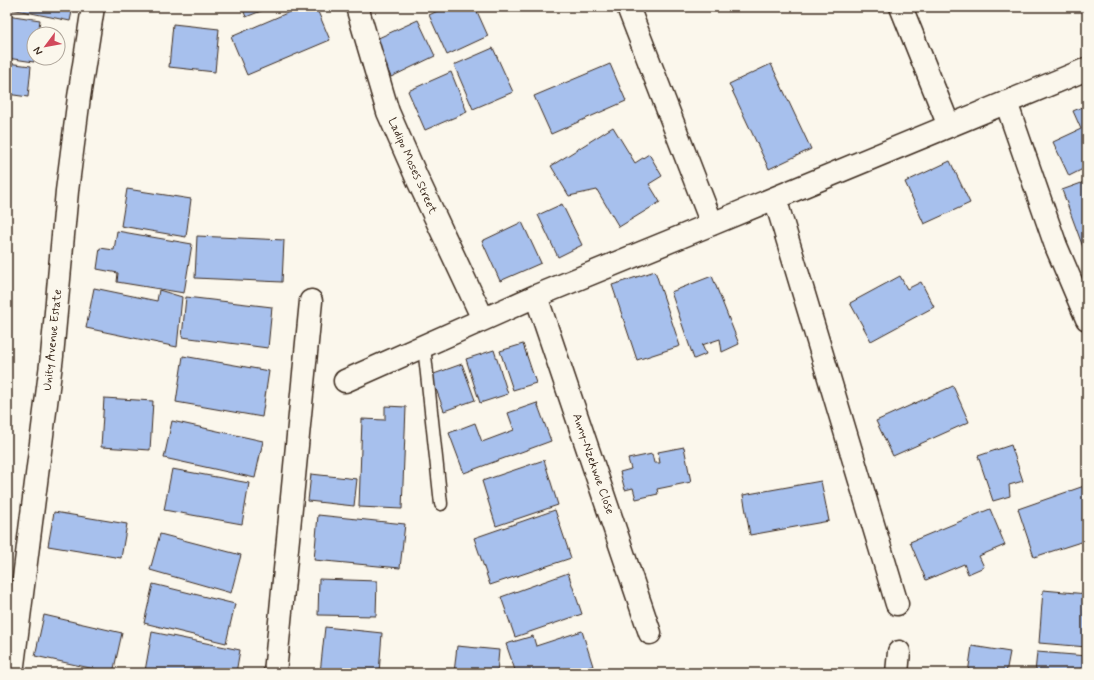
<svg xmlns="http://www.w3.org/2000/svg" width="1094" height="680" font-family="Mynerve,sans-serif">
<rect width="100%" height="100%" fill="#fbf7ec"/>
<filter id="ink" filterUnits="userSpaceOnUse"><feTurbulence type="fractalNoise" baseFrequency=".025" numOctaves="2"/><feDisplacementMap in="SourceGraphic" scale="8" xChannelSelector="R" yChannelSelector="G"/><feConvolveMatrix kernelMatrix="1 2 1 2 8 2 1 2 1" color-interpolation-filters="sRGB"/></filter>
<g filter="url(#ink)">
<!-- building -->
<path fill="#a7c0ed" stroke="#3b2a1e" d="M7 7H73L70 21 7 8Z
M242 7H271L246 17Z
M301 7H316L330 40 247 75 231 37Z
M446 7H475L488 36 447 55 429 15Z
M7 15 40 20 38 34H34V62L7 58Z
M418 20 435 56 391 77 374 40Z
M173 24 219 29 215 72 169 67Z
M493 48 513 92 473 109 454 65Z
M7 63 31 66 28 97 7 94Z
M610 64 626 101 551 134 534 96Z
M771 64 811 149 769 169 729 84Z
M451 72 467 112 425 130 408 91Z
M1087 105V167L1069 176 1053 142 1081 129 1073 111Z
M613 127 635 163 649 154 662 176 649 184 660 202 619 227 597 190 569 196 551 166Z
M950 161 970 203 924 224 905 182Z
M1087 181V258L1062 190Z
M127 189 191 199 186 237 121 226Z
M562 204 582 245 558 257 538 215Z
M522 222 541 263 500 281 482 241Z
M117 231 192 244 184 293 117 282 118 273 97 269 100 248 114 250Z
M197 236 284 240 282 282 195 278Z
M655 271 680 346 637 360 612 285Z
M712 276 739 344 722 352 720 339 702 345 706 354 694 359 671 292Z
M900 276 907 289 921 282 934 307 871 341 850 303Z
M94 288 157 301 159 290 182 297 177 347 86 328Z
M186 297 272 307 268 348 182 337Z
M523 344 536 383 513 390 500 351Z
M494 350 508 394 480 403 466 359Z
M183 356 269 371 262 417 176 402Z
M462 364 475 400 444 411 431 375Z
M953 386 969 422 893 456 876 421Z
M104 398 153 401 150 450 101 447Z
M537 403 551 441 464 473 449 433 475 423 482 442 514 430 508 413Z
M385 406 406 407 402 509 359 507 362 419 385 420Z
M172 421 263 441 255 478 164 458Z
M1011 445 1023 481 1009 485 1010 496 993 501 978 456Z
M684 447 691 482 657 489 658 494 636 499 633 488 625 490 620 472 631 469 628 459 652 454 654 463H660L658 452Z
M544 460 558 505 496 526 482 481Z
M172 469 249 483 242 524 164 510Z
M311 474 357 479 354 506 308 501Z
M821 481 829 521 750 535 743 495Z
M1087 485V540L1034 557 1018 509Z
M990 509 1005 545 979 556 984 567 968 574 964 564 926 580 910 542Z
M555 510 571 558 490 585 474 538Z
M54 512 127 524 121 558 48 546Z
M318 515 405 524 400 568 314 560Z
M160 534 241 555 231 593 150 570Z
M568 573 582 614 515 637 501 597Z
M319 579 377 581 376 616 318 615Z
M153 584 235 604 226 643 144 623Z
M1043 590 1087 594V647L1039 643Z
M44 615 122 633 113 673 35 656Z
M325 627 382 633 379 673H320Z
M582 631 593 666 571 673H516L506 644 533 636 536 646Z
M152 632 240 650 236 673H153L145 671Z
M457 646 499 650 497 673H454Z
M972 646 1010 652 1006 673H968Z
M1037 652 1087 656V673H1035Z"/>
<g fill="none" stroke-linecap="round" stroke-linejoin="round">
<defs>
<path id="service" d="M424 346 441 504"/>
<path id="minor" d="M357 7 388 112 416 176 483 319
M628 7 712 224
M901 7 949 126
M1006 102 1056 246 1087 319
M775 198 897 604
M536 296 650 633
M345 381 536 296 712 224 1087 69
M12 673 52 356 67 191 79 97 93 7
M275 673 311 301
M897 673 899 652"/>
</defs>
<!-- service casing -->
<use href="#service" stroke="#3b2a1e" stroke-width="15"/>
<!-- minor casing -->
<use href="#minor" stroke="#3b2a1e" stroke-width="25"/>
<!-- service -->
<use href="#service" stroke="#fbf7ec" stroke-width="12"/>
<!-- minor -->
<use href="#minor" stroke="#fbf7ec" stroke-width="22"/>
</g>
</g>
<g text-anchor="middle" dominant-baseline="central" stroke-width="3.5" stroke-linejoin="round" paint-order="stroke">
<!-- street labels -->
<g font-size="12" fill="#3b2a1e" stroke="#fbf7ec">
<text transform="translate(412 166) rotate(66)">Ladipo Moses Street</text>
<text transform="translate(53 340) rotate(-84)">Unity Avenue Estate</text>
<text transform="translate(593 464) rotate(71)">Anny-Nzekwue Close</text>
</g>
</g>
<!-- margin -->
<rect width="1094" height="680" fill="none" stroke="#fbf7ec" stroke-width="24"/>
<rect x="12" y="12" width="1070" height="656" fill="none" stroke="#3b2a1e" stroke-width="1.5" filter="url(#ink)"/>
<!-- north arrow -->
<g transform="translate(46 46) rotate(238)"><circle r="19" fill="#fbf7ec" stroke="#aea59a"/>
<path d="M0-3L7 15L0 10L-7 15Z" fill="#d1495b"/>
<text y="-6" font-size="11" font-weight="bold" text-anchor="middle" fill="#3b2a1e">N</text>
</g>
</svg>
